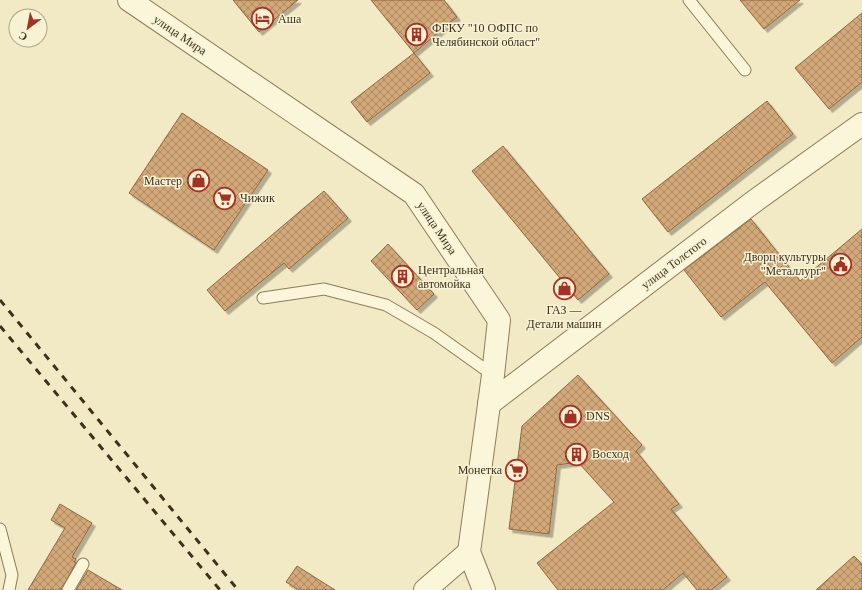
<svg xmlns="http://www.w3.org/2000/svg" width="862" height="590" font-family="Georgia,serif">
<defs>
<pattern id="building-cross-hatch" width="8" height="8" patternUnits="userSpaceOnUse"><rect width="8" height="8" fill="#d3a878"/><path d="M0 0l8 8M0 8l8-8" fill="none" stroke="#ac8962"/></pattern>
<filter id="shadow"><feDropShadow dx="3.5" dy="3.5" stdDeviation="0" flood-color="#0004"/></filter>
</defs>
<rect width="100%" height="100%" fill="#f2e9c5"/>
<!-- building -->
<path fill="url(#building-cross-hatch)" stroke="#8f673d" filter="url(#shadow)" d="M233 0H298L259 32Z
M371 0H444L457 17 414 53Z
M740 0H800L764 29Z
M862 13V82L829 109 795 68Z
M414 53 430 73 367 122 351 102Z
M767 101 793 134 668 232 642 199Z
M182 113 268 170 214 250 129 193Z
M503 146 609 274 578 300 472 171Z
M324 191 348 218 289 269 284 263 225 311 207 290Z
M751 219 800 281 862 229V337L832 363 765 282 721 317 684 270Z
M388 244 434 294 417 310 371 261Z
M578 375 642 445 636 451 679 504 671 509 727 577 711 590H697L683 573 663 590H558L537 563 614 502 578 462 557 465 549 534 509 529 522 426Z
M60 504 92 523 72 557 76 559 74 562 76 563 61 590H28L65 528 51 520Z
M854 556 862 564V590H816Z
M297 566 335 590H299L286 582Z
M88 570 122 590H76Z"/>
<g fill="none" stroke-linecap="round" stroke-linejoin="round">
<defs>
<path id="service" d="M689 0 745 70
M263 298 324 289 386 305 434 333 493 375
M0 529 12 575 9 590
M68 590 83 564"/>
<path id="minor" d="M489 404 752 203 862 124
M425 590 469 552"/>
<path id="tertiary" d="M129 0 414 194 499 320 493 375 469 552 484 590"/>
</defs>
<!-- service casing -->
<use href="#service" stroke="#8e7c59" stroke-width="13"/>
<!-- minor casing -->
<use href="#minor" stroke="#8e7c59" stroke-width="24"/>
<!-- tertiary casing -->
<use href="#tertiary" stroke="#8e7c59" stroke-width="24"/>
<!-- service -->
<use href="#service" stroke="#fbf5d9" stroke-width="11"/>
<!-- minor -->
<use href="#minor" stroke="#fbf5d9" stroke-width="22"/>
<!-- tertiary -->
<use href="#tertiary" stroke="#fbf5d9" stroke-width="22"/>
<!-- rail -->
<path stroke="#3d311e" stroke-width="3" stroke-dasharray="7 7" stroke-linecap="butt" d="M0 300 238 590
M0 326 220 590"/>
</g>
<!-- icons -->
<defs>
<symbol id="hotel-ring" viewBox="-11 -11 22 22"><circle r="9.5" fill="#f8f2d5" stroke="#a23224" stroke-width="1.5"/><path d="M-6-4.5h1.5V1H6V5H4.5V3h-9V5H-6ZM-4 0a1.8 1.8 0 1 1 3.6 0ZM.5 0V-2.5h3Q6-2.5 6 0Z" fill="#a23224"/></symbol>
<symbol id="building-ring" viewBox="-11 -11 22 22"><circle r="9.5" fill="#f8f2d5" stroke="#a23224" stroke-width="1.5"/><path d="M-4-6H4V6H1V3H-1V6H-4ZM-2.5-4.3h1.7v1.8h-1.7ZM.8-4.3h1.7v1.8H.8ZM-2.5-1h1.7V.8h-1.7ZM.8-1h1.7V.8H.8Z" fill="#a23224"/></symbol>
<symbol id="shop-ring" viewBox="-11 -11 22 22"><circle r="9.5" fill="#f8f2d5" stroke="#a23224" stroke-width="1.5"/><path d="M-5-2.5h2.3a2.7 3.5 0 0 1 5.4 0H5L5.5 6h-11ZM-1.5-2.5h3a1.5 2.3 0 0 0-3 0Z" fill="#a23224"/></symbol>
<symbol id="supermarket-ring" viewBox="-11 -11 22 22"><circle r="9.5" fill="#f8f2d5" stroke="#a23224" stroke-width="1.5"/><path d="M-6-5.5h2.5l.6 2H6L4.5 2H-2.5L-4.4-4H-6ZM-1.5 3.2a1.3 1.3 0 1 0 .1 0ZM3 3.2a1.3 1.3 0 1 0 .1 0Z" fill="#a23224"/></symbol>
<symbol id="civic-ring" viewBox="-11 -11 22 22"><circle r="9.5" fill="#f8f2d5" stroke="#a23224" stroke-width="1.5"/><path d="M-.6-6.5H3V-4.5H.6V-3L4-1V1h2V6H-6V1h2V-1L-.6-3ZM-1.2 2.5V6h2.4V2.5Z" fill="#a23224"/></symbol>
</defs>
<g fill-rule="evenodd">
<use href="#hotel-ring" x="250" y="6" width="25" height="25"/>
<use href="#building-ring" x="404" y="22" width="25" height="25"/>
<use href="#shop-ring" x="186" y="168" width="25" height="25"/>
<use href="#supermarket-ring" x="212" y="186" width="25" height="25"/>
<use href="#civic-ring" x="828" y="252" width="25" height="25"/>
<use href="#building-ring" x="390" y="264" width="25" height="25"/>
<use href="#shop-ring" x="552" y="276" width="25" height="25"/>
<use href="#shop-ring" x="558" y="404" width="25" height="25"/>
<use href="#building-ring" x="564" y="442" width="25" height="25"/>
<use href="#supermarket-ring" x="504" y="458" width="25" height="25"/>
</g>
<g text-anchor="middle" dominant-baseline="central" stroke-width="3" stroke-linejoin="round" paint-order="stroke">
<!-- poi labels -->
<g font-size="12" fill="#3d311e" stroke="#f8f2d5" text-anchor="start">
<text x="278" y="19">Аша</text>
<text x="432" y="28">ФГКУ "10 ОФПС по<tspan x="432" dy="14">Челябинской област"</tspan></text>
<text x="182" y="181" text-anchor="end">Мастер</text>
<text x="240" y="198">Чижик</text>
<text x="826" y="257" text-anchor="end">Дворц культуры<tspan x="826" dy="14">"Металлург"</tspan></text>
<text x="418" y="270">Центральная<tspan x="418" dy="14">автомойка</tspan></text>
<text x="564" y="310" text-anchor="middle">ГАЗ —<tspan x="564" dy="14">Детали машин</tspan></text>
<text x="586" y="416">DNS</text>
<text x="592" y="454">Восход</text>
<text x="502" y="470" text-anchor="end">Монетка</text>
</g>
<!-- street labels -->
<g font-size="12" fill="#3d311e" stroke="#f8f2d5">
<text transform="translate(180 35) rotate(34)">улица Мира</text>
<text transform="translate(437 228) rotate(56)">улица Мира</text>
<text transform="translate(674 263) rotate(-37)">улица Толстого</text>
</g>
</g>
<!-- north arrow -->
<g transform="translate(28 28) rotate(212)"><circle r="19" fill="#f8f2d5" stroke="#ada58c"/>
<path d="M0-3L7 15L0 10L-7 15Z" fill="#a23224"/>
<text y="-6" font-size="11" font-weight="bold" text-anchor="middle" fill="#3d311e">С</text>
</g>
</svg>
